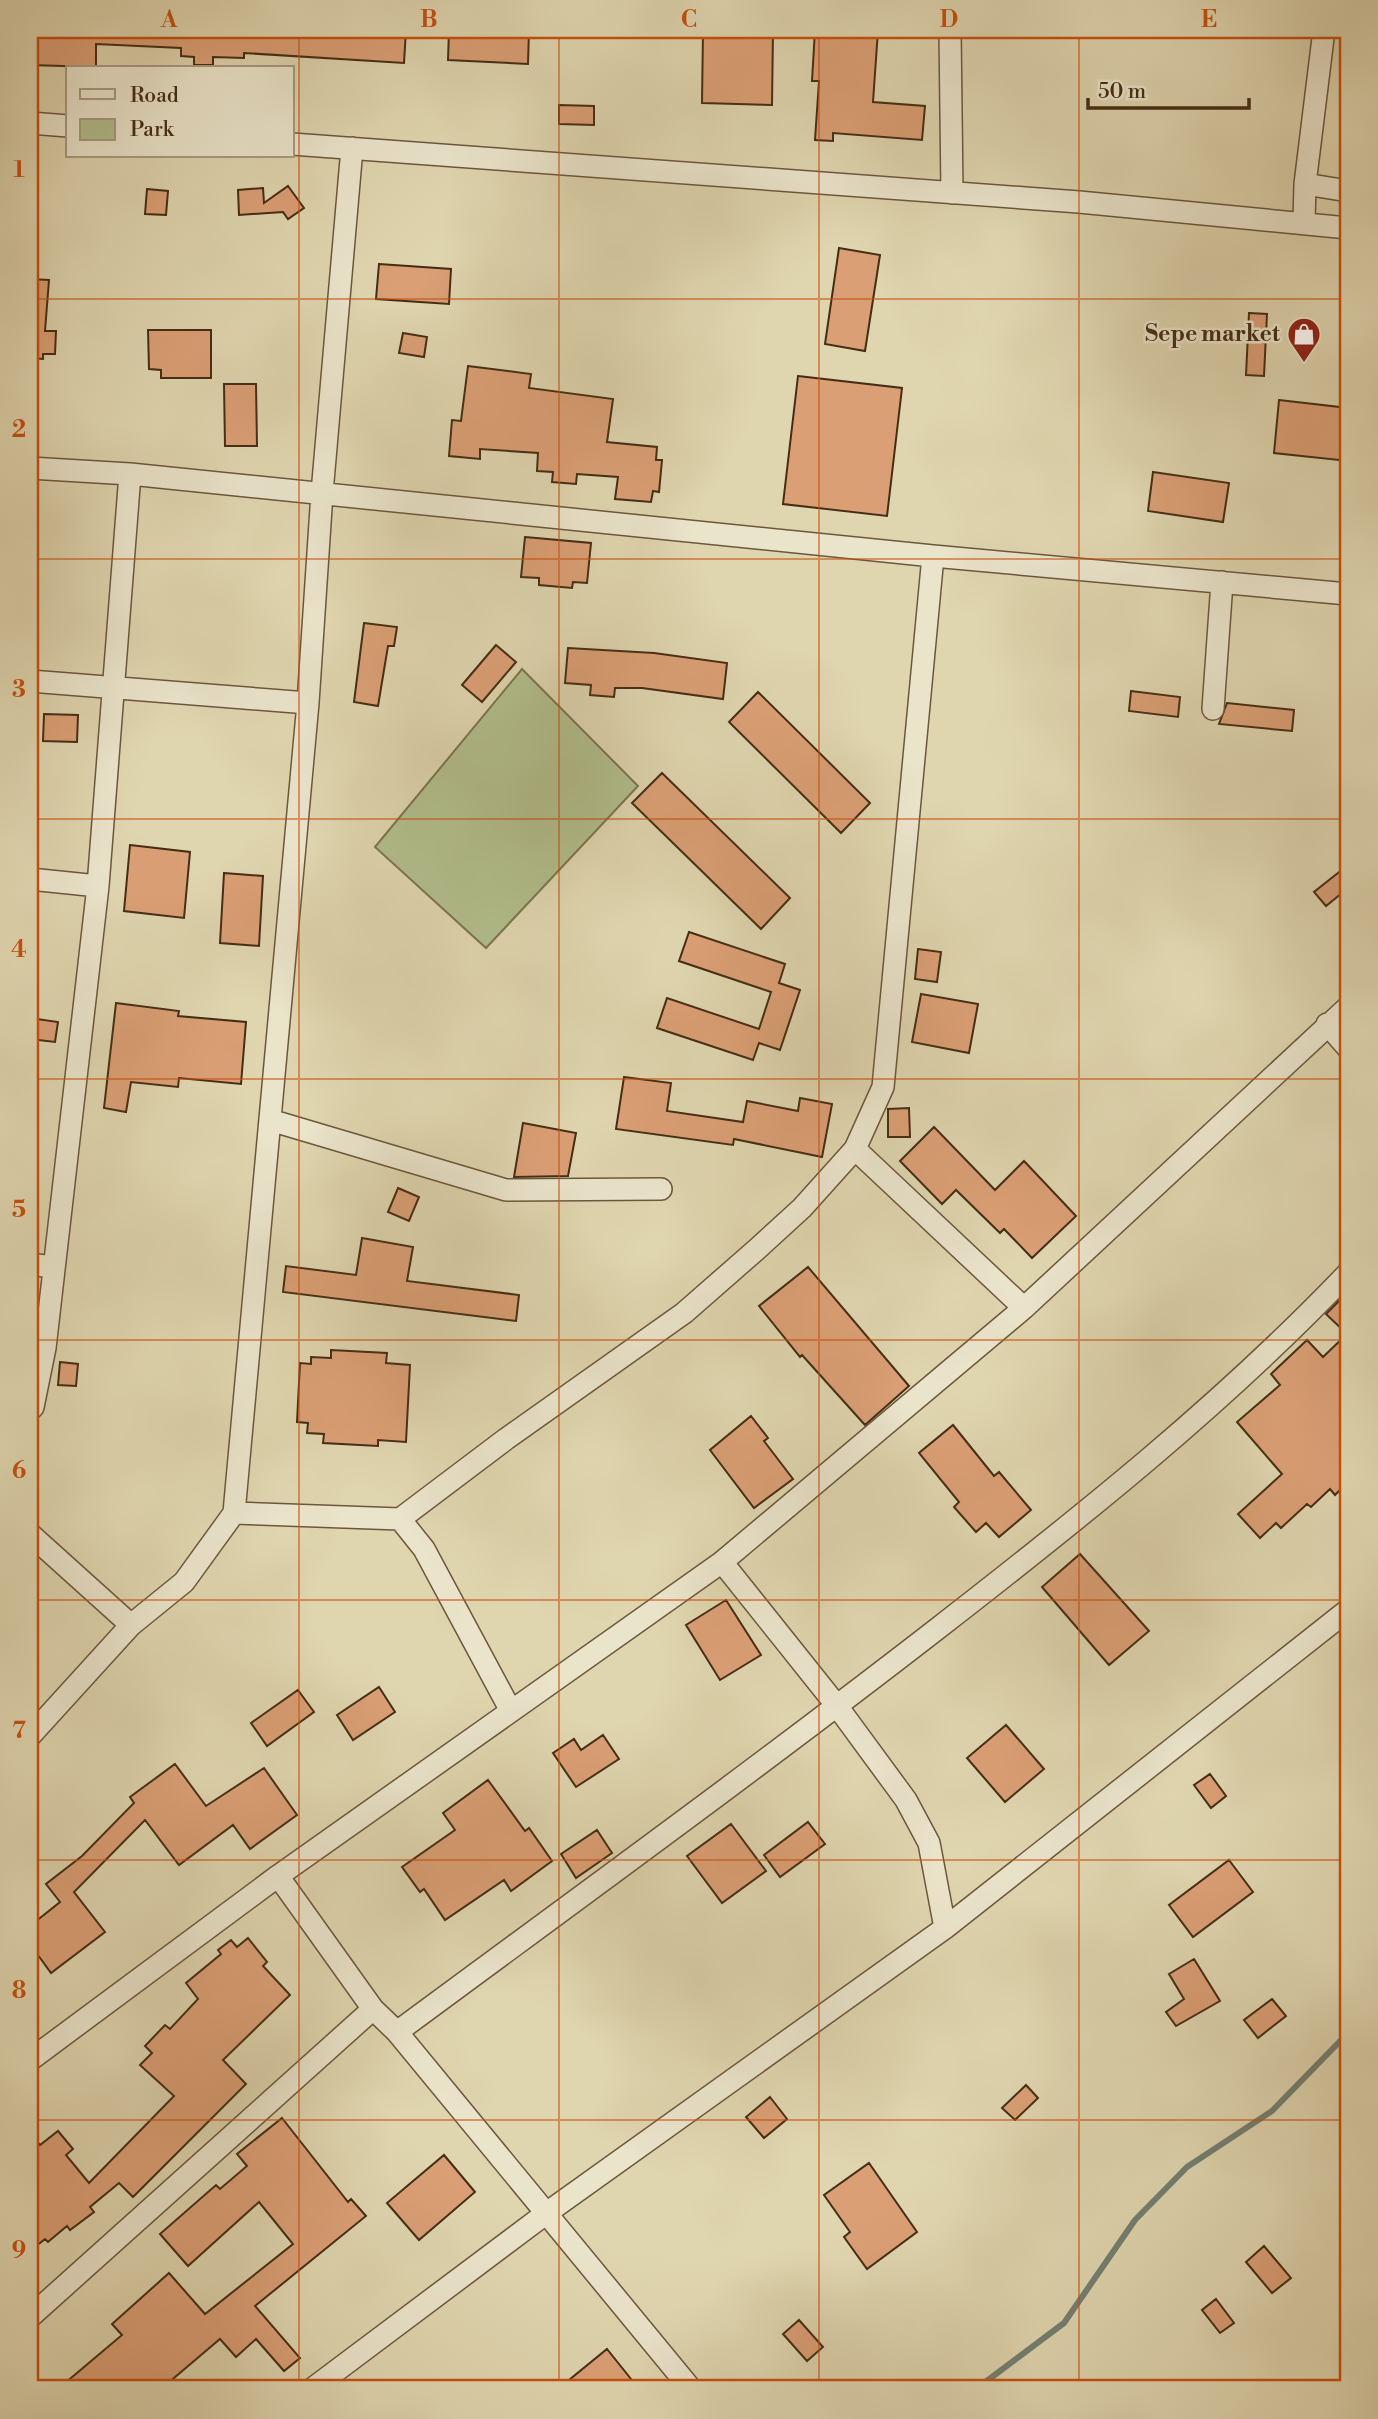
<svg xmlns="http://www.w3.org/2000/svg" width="1378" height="2419" font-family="'Libre Bodoni',serif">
<rect width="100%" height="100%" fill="#dfd5af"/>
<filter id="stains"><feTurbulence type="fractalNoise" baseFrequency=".00286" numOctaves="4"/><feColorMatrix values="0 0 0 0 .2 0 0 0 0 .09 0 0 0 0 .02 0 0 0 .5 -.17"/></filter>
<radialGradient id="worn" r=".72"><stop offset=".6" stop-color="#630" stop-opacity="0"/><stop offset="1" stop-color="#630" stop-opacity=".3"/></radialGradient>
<!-- green -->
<path fill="#b1bd8b" stroke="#7b7550" stroke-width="2" d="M522 669 638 786 486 948 375 847Z"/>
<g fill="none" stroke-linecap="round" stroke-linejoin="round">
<!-- stream -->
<path stroke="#748073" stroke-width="6" d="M976 2389 1064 2323 1135 2220 1187 2167 1272 2111 1348 2033"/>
</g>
<!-- building -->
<path fill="#db9f75" stroke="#452d15" stroke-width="2" d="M30 30H406L404 63 244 53V58L213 57V65H194V57L181 56V48L96 44V67L30 65Z
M449 30H529L528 64 448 60Z
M703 30H773L772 105 702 103Z
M815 30H878L873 102 925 106 922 140 833 133V141L815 140 819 81H812Z
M559 105 594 106V125L559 124Z
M288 186 304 208 288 219 283 212 239 215 238 190 263 188 264 203Z
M147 189 168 191 166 215 145 214Z
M839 248 880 255 865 351 825 344Z
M379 264 451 269 449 304 376 299Z
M30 279 49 280 45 331H56L55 354H43V359L30 358Z
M1249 313 1267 314 1264 376 1246 375Z
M148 330H211V378H161V370L149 369Z
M403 333 427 337 424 357 399 353Z
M468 366 531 374 529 388 613 399 607 442 657 447 656 460H662L659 492 653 491 651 502 615 499 618 477 577 474 576 484 552 482 553 472 537 471 538 453 480 449V459L449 456 452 420 461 421Z
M798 376 902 388 887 516 783 504Z
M224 384H256L257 446H225Z
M1279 400 1348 408V461L1274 453Z
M1153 472 1229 483 1223 522 1148 511Z
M525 537 591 543 587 583 573 582 572 588 539 585V578L521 577Z
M364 623 397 627 394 646H388L378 706 354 702Z
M496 645 516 662 482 702 462 685Z
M568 648 654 653 727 663 723 699 642 688H615L614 697 590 695 591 685 565 683Z
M1131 691 1180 697 1178 717 1129 711Z
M758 692 870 803 841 833 729 722Z
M1227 703 1294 710 1292 731 1219 724Z
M44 714 78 715 77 742 43 741Z
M662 773 790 898 761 929 632 803Z
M130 845 190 852 184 918 124 911Z
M1348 865V888L1326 906 1314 892Z
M224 873 263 876 259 946 220 943Z
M689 932 785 964 779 983 800 990 780 1050 759 1043 753 1060 657 1028 667 998 759 1029 771 992 679 961Z
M918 949 941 952 937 982 915 979Z
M921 994 978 1004 969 1053 912 1042Z
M116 1003 179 1011 178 1016 246 1022 241 1084 179 1078 178 1087 131 1082 126 1112 104 1108Z
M30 1018 58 1022 55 1042 30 1039Z
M624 1077 671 1083 667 1111 743 1122 747 1101 798 1111 800 1098 832 1104 822 1157 734 1139 733 1145 616 1129Z
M909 1108 910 1137H888V1109Z
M523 1123 576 1133 568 1176 514 1177Z
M934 1127 995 1190 1024 1161 1076 1216 1032 1258 1004 1229 1000 1233 956 1190 942 1204 900 1161Z
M398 1188 419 1197 409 1221 388 1212Z
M362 1238 413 1247 407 1281 519 1295 516 1321 283 1292 286 1266 356 1275Z
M808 1267 909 1386 865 1425 802 1355 800 1357 759 1306Z
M1342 1298 1348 1304V1482L1335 1495 1330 1489 1311 1507 1307 1504 1281 1528 1276 1523 1260 1538 1238 1514 1282 1474 1237 1422 1280 1385 1271 1374 1307 1340 1323 1357 1347 1334 1326 1314Z
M331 1350 387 1353 386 1363 410 1365 406 1442 378 1440V1446L323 1443 324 1434 307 1433 308 1423 297 1422 300 1363 311 1364V1357L331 1358Z
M60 1362 78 1364 76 1386 58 1385Z
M751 1416 768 1438 764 1441 793 1479 754 1508 710 1450Z
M953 1425 994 1476 999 1472 1031 1510 999 1537 986 1523 976 1532 954 1507 959 1502 919 1453Z
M1080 1554 1149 1631 1109 1665 1042 1587Z
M726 1600 761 1655 720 1680 686 1625Z
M379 1687 395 1712 353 1740 337 1715Z
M298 1690 314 1712 267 1746 251 1723Z
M1006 1725 1044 1769 1005 1802 967 1758Z
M603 1735 619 1759 576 1787 553 1753 574 1739 581 1750Z
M175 1764 206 1806 264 1768 297 1815 250 1849 233 1825 179 1865 145 1820 74 1892 105 1932 51 1973 30 1944V1926L60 1902 46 1884 82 1856 134 1803 130 1797Z
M1210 1774 1226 1796 1211 1808 1194 1785Z
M488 1780 525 1831 529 1828 552 1861 511 1891 504 1880 445 1920 424 1889 420 1892 402 1867 455 1830 443 1813Z
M808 1822 825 1844 780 1877 764 1855Z
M731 1824 766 1871 722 1903 687 1856Z
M597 1830 612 1853 576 1878 561 1854Z
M1229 1860 1253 1892 1193 1937 1169 1905Z
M248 1938 267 1962 263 1966 290 1995 223 2060 246 2084 133 2197 119 2183 90 2207 94 2212 70 2230 67 2226 48 2242 45 2239 30 2251V2132L40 2145 58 2131 73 2149 66 2155 89 2183 174 2096 140 2065 152 2053 145 2046 165 2025 170 2029 198 1999 186 1983 221 1954 218 1950 231 1940 237 1947Z
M1194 1959 1220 2001 1176 2026 1166 2012 1184 1999 1169 1974Z
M1272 1999 1286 2016 1258 2038 1244 2020Z
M1026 2085 1038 2098 1015 2120 1002 2108Z
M770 2097 787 2119 764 2138 746 2117Z
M282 2118 348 2202 351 2199 366 2216 255 2306 300 2358 284 2371 256 2339 236 2357 220 2339 161 2389H58L122 2335 112 2324 169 2273 205 2314 293 2244 259 2202 188 2266 160 2234 216 2185 220 2189 247 2166 237 2154Z
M444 2155 475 2192 419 2240 387 2203Z
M869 2163 917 2232 867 2269 844 2237 850 2232 824 2195Z
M1264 2246 1291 2278 1272 2293 1246 2262Z
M1216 2299 1234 2323 1220 2333 1202 2310Z
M799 2320 823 2347 807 2361 783 2334Z
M607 2349 631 2379 619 2389H558Z"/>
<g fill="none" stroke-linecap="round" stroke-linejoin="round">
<defs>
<path id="minor" d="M950 30 952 193
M30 123 68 126
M292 144 1079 202 1348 228
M1305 184 1348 191
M1304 221 1305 184 1324 30
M30 468 130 474 933 556 1348 594
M30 681 308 703
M1213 709 1222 582
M30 879 98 886
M1327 1024 1348 1048
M270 1120 506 1190 661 1189
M855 1149 1024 1308
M30 1264 52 1267
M30 1410 33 1407 45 1348 98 886 130 474
M234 1513 400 1519 424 1549 511 1711
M400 1519 506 1439 684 1313 756 1250 802 1208 855 1149 883 1087 933 556
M30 1534 131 1625
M722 1562 837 1706 906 1800 929 1843 945 1928
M30 1736 131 1625 184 1582 234 1513 308 703 322 493 352 148
M278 1876 373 2009 397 2032 691 2389
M397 2032C577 1899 759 1767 937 1629 1080 1518 1222 1405 1348 1273
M30 2060 278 1876 722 1562 1024 1308 1348 1007
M30 2317 373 2009
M312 2389 548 2212 945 1928 1348 1610"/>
</defs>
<!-- minor casing -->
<use href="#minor" stroke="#6c573c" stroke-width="24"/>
<!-- minor -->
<use href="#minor" stroke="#eae4cb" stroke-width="21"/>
</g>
<!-- grid -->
<path fill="none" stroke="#c7500e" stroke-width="2" stroke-opacity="0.55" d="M299 30V2389M559 30V2389M819 30V2389M1079 30V2389M30 299H1348M30 559H1348M30 819H1348M30 1079H1348M30 1340H1348M30 1600H1348M30 1860H1348M30 2120H1348"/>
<!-- icons -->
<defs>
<symbol id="shop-pin" viewBox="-11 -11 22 30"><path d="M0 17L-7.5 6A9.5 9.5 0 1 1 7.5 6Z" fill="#8f2418" stroke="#eae4cb"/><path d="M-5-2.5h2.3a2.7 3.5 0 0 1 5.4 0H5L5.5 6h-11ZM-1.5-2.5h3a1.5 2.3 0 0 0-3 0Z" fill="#fff"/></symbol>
</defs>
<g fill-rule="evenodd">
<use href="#shop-pin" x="1285" y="315" width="38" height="52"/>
</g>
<g text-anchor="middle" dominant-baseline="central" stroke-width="5" stroke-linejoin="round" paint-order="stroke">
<!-- poi labels -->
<g font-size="23" font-weight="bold" fill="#452d15" stroke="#eae4cb" text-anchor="end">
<text x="1280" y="334">Sepe market</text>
</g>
</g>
<!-- margin -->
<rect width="1378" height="2419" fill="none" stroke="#dfd5af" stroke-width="77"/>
<!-- legend -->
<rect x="66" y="66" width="228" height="91" fill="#eae4cb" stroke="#a89b82" stroke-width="2"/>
<rect x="80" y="89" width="35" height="10" fill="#eae4cb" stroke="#a89b82" stroke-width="2"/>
<text x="130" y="102" font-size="21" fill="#452d15">Road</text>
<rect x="80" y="119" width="35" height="21" fill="#b1bd8b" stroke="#a89b82" stroke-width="2"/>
<text x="130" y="136" font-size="21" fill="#452d15">Park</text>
<!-- scale -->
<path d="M1088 98v10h161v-10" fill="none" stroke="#452d15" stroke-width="3.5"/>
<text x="1098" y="98" font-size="21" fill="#452d15" stroke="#eae4cb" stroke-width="5" paint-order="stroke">50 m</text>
<rect x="38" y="38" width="1302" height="2342" fill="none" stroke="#c7500e" stroke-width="2.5"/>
<g font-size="23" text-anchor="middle" font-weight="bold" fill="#c7500e">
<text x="169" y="27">A</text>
<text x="429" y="27">B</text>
<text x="689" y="27">C</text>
<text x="949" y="27">D</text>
<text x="1209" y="27">E</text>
<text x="19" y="177">1</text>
<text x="19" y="437">2</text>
<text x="19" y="697">3</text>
<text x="19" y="957">4</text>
<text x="19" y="1217">5</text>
<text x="19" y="1478">6</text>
<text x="19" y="1738">7</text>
<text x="19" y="1998">8</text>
<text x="19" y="2258">9</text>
</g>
<rect width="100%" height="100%" filter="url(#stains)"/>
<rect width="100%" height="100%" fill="url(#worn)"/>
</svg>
